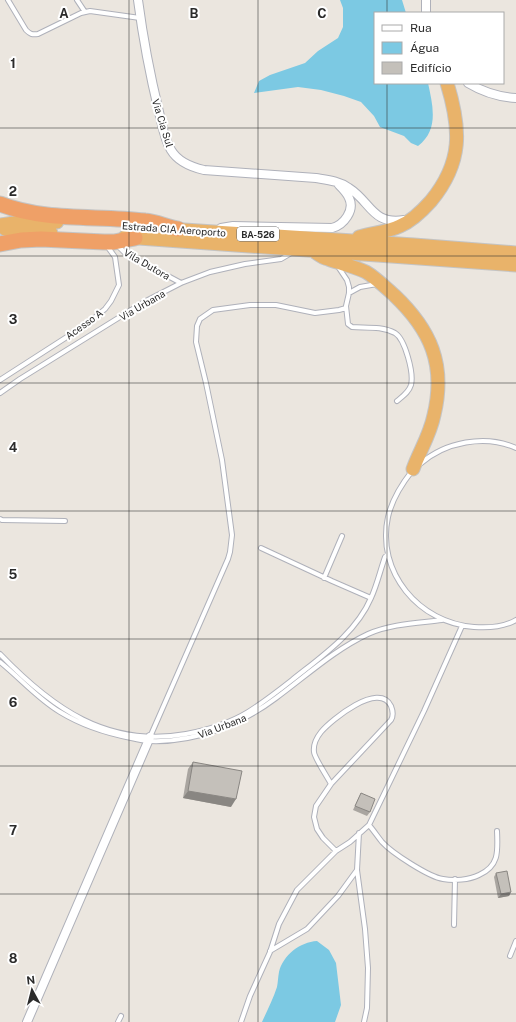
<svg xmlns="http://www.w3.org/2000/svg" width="516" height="1022" font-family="'Public Sans',sans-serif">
<rect width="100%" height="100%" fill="#ebe6df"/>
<!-- water -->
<path fill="#7cc9e3" d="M340 0H402L406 13H375V83H428C433 106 439 130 418 146L411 143 404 136 380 127 374 116 361 102 344 96 321 90 298 87 254 93 259 81 270 75 305 63 318 51 338 38 343 27V8Z
M317 941 329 950 336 963 341 1005 335 1022H262C267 1011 273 999 277 987 278 982 278 977 279 972 283 955 300 942 317 941Z"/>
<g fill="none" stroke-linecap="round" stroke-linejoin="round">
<defs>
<path id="service" d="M8 0 26 30C30 34 32 35 38 34L81 13 90 11 140 18
M77 0 85 12
M117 245 125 253 181 283
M337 265 347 280 349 287V293L346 306 348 324 352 327C366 328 382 326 395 333 405 339 414 373 411 385 409 392 403 396 397 401
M349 293 360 287 377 284
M0 380 87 324 105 309 111 301 119 285 115 257 107 246
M0 393 20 379 144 302 181 283 210 272 245 264 281 259 293 252
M420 464C445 442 485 434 516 448
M412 471C401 485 392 499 388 517 376 572 419 623 474 627 488 628 504 627 516 620
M0 519 2 520 65 521
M261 548 332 581 371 598
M324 578 342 536
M0 654C52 708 107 748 186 734 207 730 230 723 248 712 264 702 278 691 292 680 322 656 356 633 371 598 377 585 380 571 385 557L388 554
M0 662C20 678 38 699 60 712 83 726 105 733 131 738 137 739 143 741 149 741 194 743 240 725 276 698 306 676 334 650 368 634 390 624 418 623 442 620
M150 737 228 559 230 552 232 535 222 460 206 383 196 342 197 326 200 319 213 310 250 305H276L315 313 339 310 346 308
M331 784C328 778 314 757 314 752 313 744 317 737 321 732 331 720 379 681 391 706 393 711 394 715 391 720L331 784 316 806 314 817 317 829 323 838 336 851
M369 825C374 831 378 837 382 842 392 853 429 877 443 879 454 881 469 880 479 875 499 866 498 852 497 831
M359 833 357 870 365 929 368 968 367 1008 364 1022
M454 925 455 879
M270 951 307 929 338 896 357 870
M510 956 516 941
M118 1022 121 1016
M241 1022 250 996 270 952 279 924 297 890 336 851 350 842 369 825 424 711 462 626"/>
<path id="minor" d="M138 0C143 38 150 75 159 112 162 124 164 139 171 150 178 162 191 167 204 170L316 178C328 180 339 181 349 188 371 202 372 225 404 220
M426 0V13
M468 83C483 92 499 97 516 98
M221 228 233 226 332 228C344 225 355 210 349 198 347 193 343 189 339 185
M27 1022 150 737"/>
<path id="trunk" d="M0 225 21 222H57
M5 229 51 233
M169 229 414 245 516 253
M125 237 516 265
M359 237C373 233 388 232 400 226 412 221 423 210 431 201 463 162 461 129 447 83
M315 252C319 255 323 258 328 259 341 264 354 266 366 272 376 278 385 287 394 295 431 330 446 365 434 415 430 435 420 450 413 469"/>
<path id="motorway" d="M0 204C46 222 97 215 145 221 156 222 167 227 178 229
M0 244 21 240 41 239 104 242H114L135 238"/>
</defs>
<!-- service casing -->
<use href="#service" stroke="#afb1ba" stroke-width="6"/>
<!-- minor casing -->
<use href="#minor" stroke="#afb1ba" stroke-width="10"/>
<!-- trunk casing -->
<use href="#trunk" stroke="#c4c4c4" stroke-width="15"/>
<!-- motorway casing -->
<use href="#motorway" stroke="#c4c4c4" stroke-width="17"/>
<!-- service -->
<use href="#service" stroke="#fff" stroke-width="4"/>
<!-- minor -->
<use href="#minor" stroke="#fff" stroke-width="8"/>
<!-- trunk -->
<use href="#trunk" stroke="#e9b36a" stroke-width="13"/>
<!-- motorway -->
<use href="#motorway" stroke="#efa067" stroke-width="15"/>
</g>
<!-- wall -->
<path fill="#a9a5a0" d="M193 762 231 807 183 798 188 769Z
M361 793 370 812 367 816 353 810 359 797Z
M496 873 511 892 509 896 498 898 494 877Z"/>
<!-- shaded-wall -->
<path fill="#898682" d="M188 791 236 799 231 807 183 798Z
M511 892 509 896 498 898 501 894Z"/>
<!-- building -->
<path fill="#c4c0ba" stroke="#898682" d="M193 762 242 771 236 799 188 791Z
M361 793 375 799 370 812 355 806Z
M507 871 511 892 501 894 496 873Z"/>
<!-- grid -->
<path fill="none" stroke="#2b2b2b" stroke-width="1" stroke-opacity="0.55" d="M129 0V1022M258 0V1022M387 0V13M387 83V1022M0 128H516M0 256H516M0 383H516M0 511H516M0 639H516M0 766H516M0 894H516"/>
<g text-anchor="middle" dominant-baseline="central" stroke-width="4" stroke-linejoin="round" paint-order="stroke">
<!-- shield labels -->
<rect fill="#fff" stroke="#6b6b6b" stroke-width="1" x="237" y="227" width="42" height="14" rx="3"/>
<g font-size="9" font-weight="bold" fill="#2b2b2b">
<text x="258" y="234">BA-526</text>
</g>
<!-- street labels -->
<g font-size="10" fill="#2b2b2b" stroke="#fff">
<text transform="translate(163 123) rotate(73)">Via Cia Sul</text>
<text transform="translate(174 229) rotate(4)">Estrada CIA Aeroporto</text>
<text transform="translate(147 264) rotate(30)">Vila Dutora</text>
<text transform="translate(142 305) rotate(-30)">Via Urbana</text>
<text transform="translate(84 324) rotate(-36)">Acesso A</text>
<text transform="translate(222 726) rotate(-21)">Via Urbana</text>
</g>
</g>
<g font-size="13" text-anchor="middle" font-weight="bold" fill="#2b2b2b" stroke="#fff" stroke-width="4" stroke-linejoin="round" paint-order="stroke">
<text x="64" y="18">A</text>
<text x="194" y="18">B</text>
<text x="322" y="18">C</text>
<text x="13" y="68">1</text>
<text x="13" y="196">2</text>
<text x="13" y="324">3</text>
<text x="13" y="452">4</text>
<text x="13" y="579">5</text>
<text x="13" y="707">6</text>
<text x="13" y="835">7</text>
<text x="13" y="963">8</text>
</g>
<!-- legend -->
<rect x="374" y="12" width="130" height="72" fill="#ffffff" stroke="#aaaaaa"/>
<rect x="382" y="25" width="20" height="6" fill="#ffffff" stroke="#aaaaaa"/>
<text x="410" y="32" font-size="12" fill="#2b2b2b">Rua</text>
<rect x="382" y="42" width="20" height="12" fill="#7cc9e3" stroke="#aaaaaa"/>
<text x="410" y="52" font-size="12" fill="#2b2b2b">Água</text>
<rect x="382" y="62" width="20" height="12" fill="#c4c0ba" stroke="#aaaaaa"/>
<text x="410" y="72" font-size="12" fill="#2b2b2b">Edifício</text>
<!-- north arrow -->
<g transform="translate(32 990) rotate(353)" stroke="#ffffff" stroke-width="3" paint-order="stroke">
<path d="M0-3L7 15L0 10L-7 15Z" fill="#2b2b2b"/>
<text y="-6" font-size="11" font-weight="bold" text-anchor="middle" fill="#2b2b2b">N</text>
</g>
</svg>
